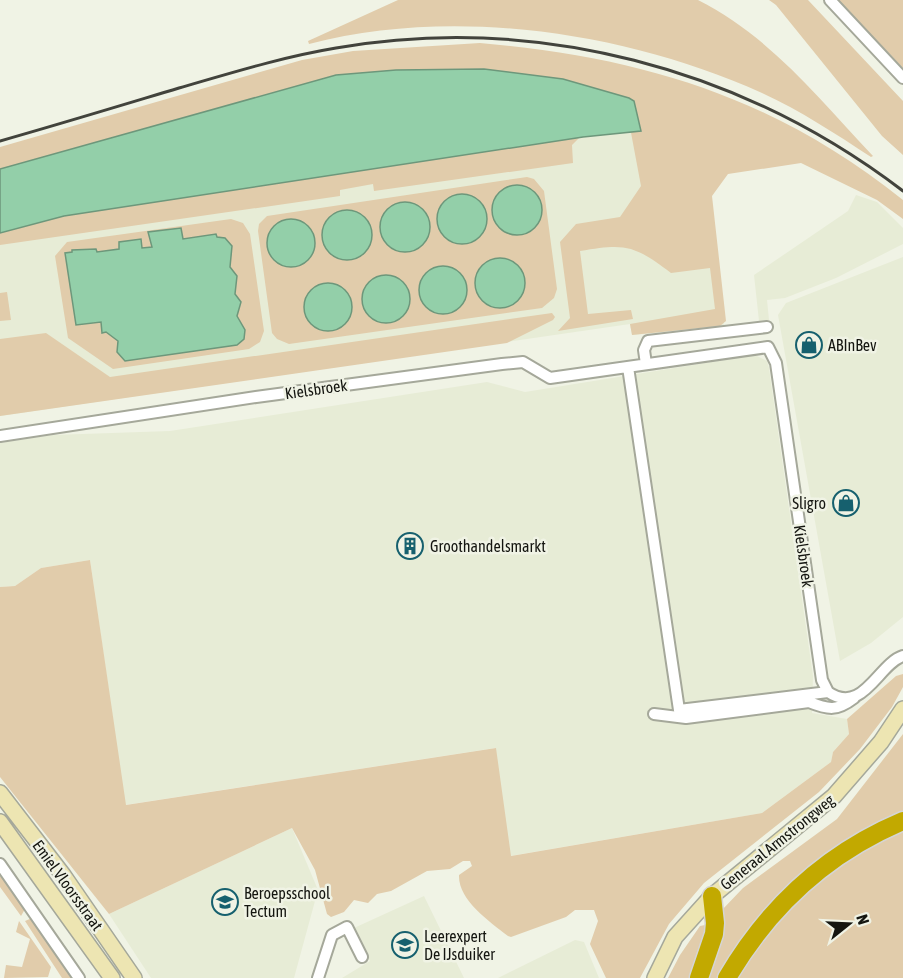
<svg xmlns="http://www.w3.org/2000/svg" width="903" height="978" font-family="'Asap Condensed',sans-serif">
<rect width="100%" height="100%" fill="#f0f3e5"/>
<!-- built -->
<path fill="#e7ecd6" d="M698 107 724 326 632 335 630 324 0 416V154Z
M856 195 877 202 903 228V244L836 278 785 298 767 300 769 320 759 321 754 275 848 211Z
M903 257V617L871 643 840 661 778 315 786 303Z
M755 355 767 361 769 368 813 676 812 713 847 719 849 734 833 752 831 762 762 813 510 856 495 748 125 805 90 560 41 568 15 586 0 587V443L53 435 170 431 487 382 525 392Z
M292 828 318 890 294 978H151L109 914Z
M424 896 464 978H342L370 961 354 928Z
M575 940 584 942 599 978H498Z"/>
<!-- green -->
<path fill="#e1ccab" d="M398 0H698C771 37 818 98 873 156L871 157C836 134 801 111 762 93 626 32 454 6 309 44L308 41Z
M769 0H808L903 101V155L882 136 776 5Z
M838 0H903V68Z
M480 43C642 57 774 97 903 200V219L877 200 801 163 728 174 712 196 726 321 720 326 632 335 630 324 715 309 710 268 671 273C634 245 626 243 580 251L588 314 631 310 633 319 558 331 570 318 560 242 576 224 620 217 641 186 626 106 0 180V147L302 60 353 51Z
M579 138 572 145 573 163 374 191 373 184 340 190V196L0 245V214Z
M527 177 534 179 544 191 557 289 554 298 542 308 289 344 277 339 272 333 258 231 259 224 267 216Z
M231 219 243 223 250 234 264 331 260 342 249 349 113 369 68 338 55 256 67 242Z
M7 292 11 320 0 321V293Z
M552 313 555 317 553 320 507 343 0 416V339L46 333 110 377Z
M90 560 126 805 496 748 511 856 762 813 831 762 833 752 849 734 847 719 896 676 903 674V687L892 707 860 749 819 792 704 883 669 924 640 978H606L590 944 598 921 594 910H575L566 917 511 937 508 936C489 921 458 900 459 875L472 866 470 861H463L450 869 427 871 391 891 377 894 368 903 354 900 344 912 331 917 327 914 315 870 292 828 109 914 0 777V587L15 586 41 568Z
M903 734V978H707L722 910 743 888 837 819Z
M0 876 5 879 25 909 21 916 0 887Z
M32 918 75 978H62L25 921Z
M19 921 51 967 48 977 4 978 6 965 22 967 30 939 16 932Z
M705 925 707 927 692 978H668L680 955 700 926Z"/>
<!-- water -->
<path fill="#93cfa9" stroke="#6d977b" stroke-width="1.5" d="M484 69 563 79 629 98 634 101 641 131 583 137 64 216 0 233V169L336 75 396 70Z
M492 210a25 25 0 1 1 50 0a25 25 0 1 1-50 0Z
M437 219a25 25 0 1 1 50 0a25 25 0 1 1-50 0Z
M380 227a25 25 0 1 1 50 0a25 25 0 1 1-50 0Z
M322 235a25 25 0 1 1 50 0a25 25 0 1 1-50 0Z
M267 243a24 24 0 1 1 48 0a24 24 0 1 1-48 0Z
M181 228 183 239 216 234 217 237 225 238 232 246 230 267 237 276 235 294 241 302 237 316 245 330 244 339 237 345 125 361 117 352 118 341 106 332 102 333 101 322 76 325 65 253 72 252V250L96 249 97 252 119 249V242L141 239 142 248 152 247 148 232Z
M475 283a25 25 0 1 1 50 0a25 25 0 1 1-50 0Z
M419 290a24 24 0 1 1 48 0a24 24 0 1 1-48 0Z
M362 299a24 24 0 1 1 48 0a24 24 0 1 1-48 0Z
M304 307a24 24 0 1 1 48 0a24 24 0 1 1-48 0Z"/>
<g fill="none" stroke-linecap="round" stroke-linejoin="round">
<defs>
<path id="street" d="M830 0 903 78
M646 364 644 350 648 341 767 327
M628 367 679 710 686 718
M0 436 256 397 502 364 523 362 550 378 768 347 776 363 822 680 828 692
M679 710 828 692C863 716 878 664 903 656
M654 714 686 718 809 702C829 710 837 711 854 698
M0 864 79 978
M318 978 332 935 347 927 362 957"/>
<path id="secondary" d="M0 793 63 875 134 978
M0 822 112 978
M655 978 675 937 712 896 834 796 881 742 903 709"/>
<path id="highway" d="M699 978 714 934 715 923 712 896
M727 978C768 908 827 853 903 821"/>
</defs>
<!-- street casing -->
<use href="#street" stroke="#a5a89a" stroke-width="14"/>
<!-- secondary casing -->
<use href="#secondary" stroke="#a5a89a" stroke-width="18"/>
<!-- highway casing -->
<use href="#highway" stroke="#d5d5d4" stroke-width="21"/>
<!-- street -->
<use href="#street" stroke="#fff" stroke-width="10"/>
<!-- secondary -->
<use href="#secondary" stroke="#ede5b2" stroke-width="15"/>
<!-- highway -->
<use href="#highway" stroke="#c2a900" stroke-width="18"/>
<!-- rail -->
<path stroke="#42433c" stroke-width="3" d="M0 141C60 124 119 106 179 88 231 73 282 57 336 48 536 13 742 68 903 191"/>
</g>
<!-- icons -->
<defs>
<symbol id="shop-ring" viewBox="-11 -11 22 22"><circle r="9.5" fill="#f0f3e5" stroke="#16606e" stroke-width="1.5"/><path d="M-5-2.5h2.3a2.7 3.5 0 0 1 5.4 0H5L5.5 6h-11ZM-1.5-2.5h3a1.5 2.3 0 0 0-3 0Z" fill="#16606e"/></symbol>
<symbol id="building-ring" viewBox="-11 -11 22 22"><circle r="9.5" fill="#f0f3e5" stroke="#16606e" stroke-width="1.5"/><path d="M-4-6H4V6H1V3H-1V6H-4ZM-2.5-4.3h1.7v1.8h-1.7ZM.8-4.3h1.7v1.8H.8ZM-2.5-1h1.7V.8h-1.7ZM.8-1h1.7V.8H.8Z" fill="#16606e"/></symbol>
<symbol id="school-ring" viewBox="-11 -11 22 22"><circle r="9.5" fill="#f0f3e5" stroke="#16606e" stroke-width="1.5"/><path d="M0-5L7-2L0 1L-7-2ZM-4 1L0 2.5L4 1V4Q0 6-4 4Z" fill="#16606e"/></symbol>
</defs>
<g fill-rule="evenodd">
<use href="#shop-ring" x="794" y="330" width="30" height="30"/>
<use href="#shop-ring" x="831" y="488" width="30" height="30"/>
<use href="#building-ring" x="395" y="531" width="30" height="30"/>
<use href="#school-ring" x="210" y="887" width="30" height="30"/>
<use href="#school-ring" x="390" y="930" width="30" height="30"/>
</g>
<g text-anchor="middle" dominant-baseline="central" stroke-width="5" stroke-linejoin="round" paint-order="stroke">
<!-- poi labels -->
<g font-size="16" fill="#141510" stroke="#f0f3e5" text-anchor="start">
<text x="828" y="345">ABInBev</text>
<text x="826" y="503" text-anchor="end">Sligro</text>
<text x="430" y="546">Groothandelsmarkt</text>
<text x="244" y="893">Beroepsschool<tspan x="244" dy="18">Tectum</tspan></text>
<text x="424" y="936">Leerexpert<tspan x="424" dy="18">De IJsduiker</tspan></text>
</g>
<!-- street labels -->
<g font-size="16" fill="#141510" stroke="#f0f3e5">
<text transform="translate(316 389) rotate(-8)">Kielsbroek</text>
<text transform="translate(804 556) rotate(82)">Kielsbroek</text>
<text transform="translate(777 842) rotate(-39)">Generaal Armstrongweg</text>
<text transform="translate(68 885) rotate(54)">Emiel Vloorsstraat</text>
</g>
</g>
<!-- north arrow -->
<g transform="translate(849 924) rotate(72)" stroke="#f0f3e5" stroke-width="4.5" paint-order="stroke">
<path d="M0-4.5L10 22L0 15L-10 22Z" fill="#141510"/>
<text y="-9" font-size="16" font-weight="bold" text-anchor="middle" fill="#141510">N</text>
</g>
</svg>
